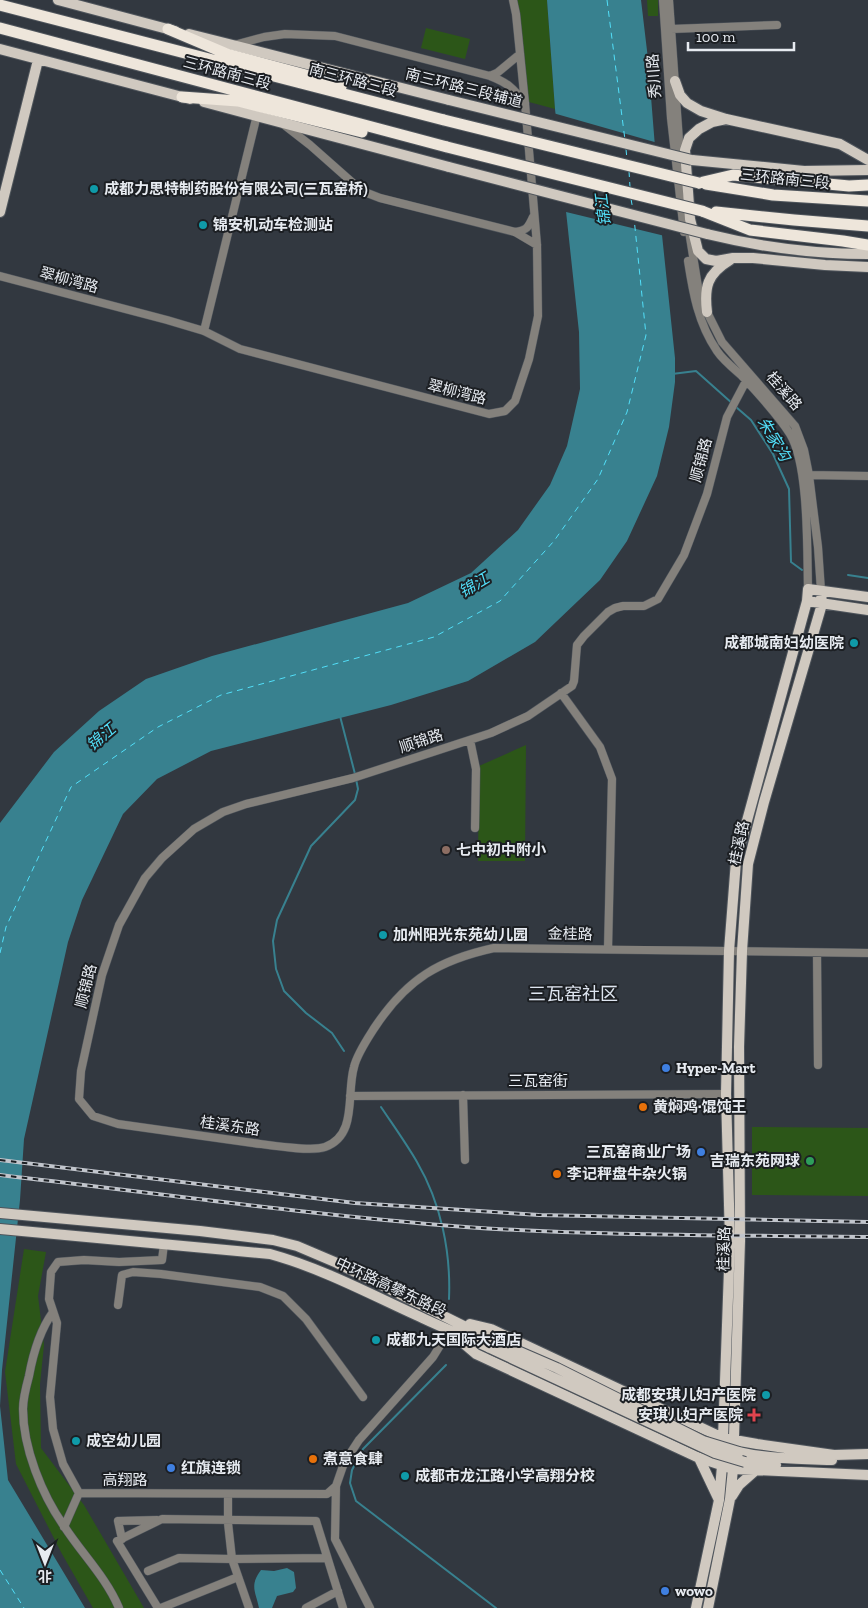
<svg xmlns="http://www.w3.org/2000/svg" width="868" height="1608" font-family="'Zilla Slab','Noto Sans SC',serif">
<rect width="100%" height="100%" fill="#323840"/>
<!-- green -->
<path fill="#2c5618" d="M516 0H547L555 109 529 102Z
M647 0H658V16H648Z
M426 28 470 39 465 59 421 48Z
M526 745 525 861H478L479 766Z
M752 1127 868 1128V1196L752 1195Z
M24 1249 46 1252 38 1296 44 1345 40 1384 41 1448 84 1505 144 1608H93L62 1554 16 1464 5 1372Z"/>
<!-- water -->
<path fill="#38818f" d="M547 0H641L648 59 662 235 675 358V382L669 427 657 476 627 541 600 580 535 642 468 681 391 705 211 751 157 779 123 814 82 900 68 942 24 1139 20 1200 2 1370 0 1406 8 1480 85 1608H0V823L54 752 99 711 146 679 212 656 408 603 471 573 518 530 550 485 567 446 580 389 579 332 555 109Z
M287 1568 294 1572 296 1588 293 1592 277 1596 272 1608H259C256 1592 249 1586 261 1570L274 1571Z"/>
<!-- pier -->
<path fill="#323840" d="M553 113 658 143 665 236 562 211Z"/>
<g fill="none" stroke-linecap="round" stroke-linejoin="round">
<!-- stream -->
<path stroke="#38818f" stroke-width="2" d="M672 374 696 371 733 404
M736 407 751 420 773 454 789 489 791 562 802 570
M848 575 868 578
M340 716 355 774
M344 1051 332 1033 306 1013 284 991 276 969 273 941 277 920 311 846 355 800 358 789 356 779
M381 1107C393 1125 406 1143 417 1162 441 1203 451 1252 449 1299
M446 1365 363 1449 352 1470 350 1483 356 1501 496 1608"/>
<!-- ferry -->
<path stroke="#52dff9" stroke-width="1" stroke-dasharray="6 5" stroke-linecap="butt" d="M607 0 625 140
M626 149 627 160
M629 171 630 187
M631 199 633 210
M0 953 6 927 71 787 158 727 221 695 434 637 500 601 554 541 598 479 627 412 646 335 634 218
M0 1570 24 1608"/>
<defs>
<path id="minor" d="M663 0 671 118 684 232
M669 0 682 183
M671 29 777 25
M234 45 264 37 285 34 335 36 490 76 497 73 520 54
M490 76C508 83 513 88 525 103
M283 124 310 145 362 191 380 198 515 232 537 245
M689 231 699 293 707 312 722 342 795 426 804 450 809 475 818 547 821 591
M515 232C527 230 528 228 533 217
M688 261C693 293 698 323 717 351 723 360 733 368 741 375 756 391 779 416 790 434 809 465 807 551 808 589
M0 276 167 320 204 331 240 349 489 414 505 411 515 401 529 359 538 316 537 245 525 103 516 14 513 0
M204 331 257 115
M750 375 746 381 727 417 707 494 684 555 658 599 644 606H623L615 608 608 612 584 636 577 645 574 681 572 686 528 716 491 733 353 778 246 804 223 812 194 829 162 858 145 878 119 925 102 975 81 1071 79 1099 93 1116 118 1124C163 1130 208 1137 253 1143 269 1145 311 1152 325 1147 358 1135 346 1094 354 1067 357 1054 368 1038 375 1027 407 979 439 960 494 948L868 953
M809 475 868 476
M561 693 600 747 612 779 608 949
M470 740 476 769 475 828
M817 953 818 1065
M463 1095 465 1160
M350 1096 726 1094
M164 1244 162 1260 119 1262 84 1260 58 1262 51 1272 49 1299 57 1323 50 1397 53 1429 63 1464 79 1493 327 1494 336 1486 344 1463 359 1440 433 1357 449 1331
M118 1305 122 1275 133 1272 161 1274 260 1287 283 1296 306 1319 363 1397
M53 1312C40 1330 33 1354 29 1376 26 1387 23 1398 23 1409 23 1448 42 1495 64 1526 82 1554 106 1577 119 1608
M336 1486 335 1539 370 1608
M228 1494V1523L232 1559 249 1608
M64 1527 79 1493
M122 1539 118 1521 157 1520
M148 1571 179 1558 232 1559 327 1558
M158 1608 117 1541 162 1519 316 1521 343 1608
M161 1608 238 1577
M306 1608 338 1591"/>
<path id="major" d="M58 0 175 31
M189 34 449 100
M0 49 190 99
M675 81 680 95 687 103 701 111 726 119 840 144 868 160
M204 102 449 167
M726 119 712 122 699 129 689 138 685 150 690 219 698 251 706 259 716 261 733 258H753L825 265 868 267
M692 160 804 171 868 170
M0 212 38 60
M707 234C760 247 814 254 868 254
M707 312C704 287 707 274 730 260
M807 601 868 610
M0 1213 200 1231 273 1240 297 1246 337 1263 492 1340
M0 1229 270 1254C321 1268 368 1293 416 1315 441 1327 466 1337 490 1348
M470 1324 491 1329 723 1438 757 1444 834 1455 868 1454
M456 1337 476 1354 697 1457 733 1469 868 1475
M739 1452C769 1459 801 1459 832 1460
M699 1458 719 1500
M745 1462 776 1465
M732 1496 739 1485 756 1470
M696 1608 719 1500 722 1466 730 1241 726 1094 729 951 736 861 807 601 808 589 868 597
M708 1608 730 1499 733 1469 740 1241 739 1047 742 951 748 864 764 802 822 604 821 591"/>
<path id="highway" d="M0 5 444 120
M0 28 447 147
M168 29 227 54 332 82 341 87
M182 97 238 101 362 132
M699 183 733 175 849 186 868 185
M706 184 773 195 868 201
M702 211 750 230 843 241 868 245
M716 212 794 220 868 226"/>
</defs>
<!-- minor casing -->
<use href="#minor" stroke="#4f555c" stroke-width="9"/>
<!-- major casing -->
<use href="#major" stroke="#4f555c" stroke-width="12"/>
<!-- highway casing -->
<use href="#highway" stroke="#4f555c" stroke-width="13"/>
<!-- minor -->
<use href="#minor" stroke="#84817c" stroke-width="8"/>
<!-- major -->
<use href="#major" stroke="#d0c9c0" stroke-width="10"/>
<!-- highway -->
<use href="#highway" stroke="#eee6db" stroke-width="11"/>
<defs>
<path id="rail" d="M0 1160 355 1203 539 1215 868 1222
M0 1175C155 1193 310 1215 465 1227 599 1236 734 1235 868 1237"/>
</defs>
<!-- rail casing -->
<use href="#rail" stroke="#c1c5cc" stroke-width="4"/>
<!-- rail -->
<use href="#rail" stroke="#1c1f23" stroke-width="2" stroke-dasharray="5.5" stroke-linecap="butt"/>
<defs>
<path id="major-bridge" d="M449 100 692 160
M449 167 707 234
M492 1340 557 1368 703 1441 739 1452
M490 1348 715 1453 745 1462"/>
<path id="highway-bridge" d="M444 120 699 183
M447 147 702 211"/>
</defs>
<!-- major-bridge casing -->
<use href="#major-bridge" stroke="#4f555c" stroke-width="12" stroke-linecap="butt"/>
<!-- highway-bridge casing -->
<use href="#highway-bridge" stroke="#4f555c" stroke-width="13" stroke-linecap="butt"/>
<!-- major-bridge -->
<use href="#major-bridge" stroke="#d0c9c0" stroke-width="10"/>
<!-- highway-bridge -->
<use href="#highway-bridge" stroke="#eee6db" stroke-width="11"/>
</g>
<!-- markers -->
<g fill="#0f9aa8" stroke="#1c1f23" stroke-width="2">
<circle cx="94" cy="189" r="5"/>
<circle cx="203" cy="225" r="5"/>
<circle cx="854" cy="643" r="5"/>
<circle cx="383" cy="935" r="5"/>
<circle cx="376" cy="1340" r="5"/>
<circle cx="766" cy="1395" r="5"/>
<circle cx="76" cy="1441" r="5"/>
<circle cx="405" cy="1476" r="5"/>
</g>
<circle fill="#8d6e63" stroke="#1c1f23" stroke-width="2" cx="446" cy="850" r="5"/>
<g fill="#3f7fe0" stroke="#1c1f23" stroke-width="2">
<circle cx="666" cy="1068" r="5"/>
<circle cx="701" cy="1152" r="5"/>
<circle cx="171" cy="1468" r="5"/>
<circle cx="665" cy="1591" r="5"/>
</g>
<g fill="#e8710a" stroke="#1c1f23" stroke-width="2">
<circle cx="643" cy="1107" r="5"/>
<circle cx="557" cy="1174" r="5"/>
<circle cx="313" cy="1459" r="5"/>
</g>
<circle fill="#2e9e5b" stroke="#1c1f23" stroke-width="2" cx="810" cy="1161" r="5"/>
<path fill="#e0444e" stroke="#1c1f23" stroke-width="2" d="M751.5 1407.5h5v5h5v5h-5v5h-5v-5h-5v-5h5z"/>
<g text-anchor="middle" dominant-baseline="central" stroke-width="4" stroke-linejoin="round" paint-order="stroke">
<!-- street labels -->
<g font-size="15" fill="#e7ebf1" stroke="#1c1f23">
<text transform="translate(227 73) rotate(15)">三环路南三段</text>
<text transform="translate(654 76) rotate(-94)">秀川路</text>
<text transform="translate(353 80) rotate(15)">南三环路三段</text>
<text transform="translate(464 88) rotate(14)">南三环路三段辅道</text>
<text transform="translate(785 179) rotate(6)">三环路南三段</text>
<text transform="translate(69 280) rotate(15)">翠柳湾路</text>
<text transform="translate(784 391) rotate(49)">桂溪路</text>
<text transform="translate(457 392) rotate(14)">翠柳湾路</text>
<text transform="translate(701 460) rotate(-75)">顺锦路</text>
<text transform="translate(421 741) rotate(-18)">顺锦路</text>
<text transform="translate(739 843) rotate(-78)">桂溪路</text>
<text transform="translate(570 934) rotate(1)">金桂路</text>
<text transform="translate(86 986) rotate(-76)">顺锦路</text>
<text x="538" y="1081">三瓦窑街</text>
<text transform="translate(230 1126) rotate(8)">桂溪东路</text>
<text transform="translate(724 1249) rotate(-89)">桂溪路</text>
<text transform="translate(391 1287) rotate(25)">中环路高攀东路段</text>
<text x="125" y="1480">高翔路</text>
</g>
<!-- poi labels -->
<g font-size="15" font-weight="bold" fill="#e7ebf1" stroke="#1c1f23" text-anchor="start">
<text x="104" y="189">成都力思特制药股份有限公司(三瓦窑桥)</text>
<text x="213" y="225">锦安机动车检测站</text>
<text x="844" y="643" text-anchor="end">成都城南妇幼医院</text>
<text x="456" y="850">七中初中附小</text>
<text x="393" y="935">加州阳光东苑幼儿园</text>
<text x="676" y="1068">Hyper-Mart</text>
<text x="653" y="1107">黄焖鸡·馄饨王</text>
<text x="691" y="1152" text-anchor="end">三瓦窑商业广场</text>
<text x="800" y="1161" text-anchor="end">吉瑞东苑网球</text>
<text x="567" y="1174">李记秤盘牛杂火锅</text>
<text x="386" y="1340">成都九天国际大酒店</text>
<text x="756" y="1395" text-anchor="end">成都安琪儿妇产医院</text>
<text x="743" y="1415" text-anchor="end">安琪儿妇产医院</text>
<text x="86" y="1441">成空幼儿园</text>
<text x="323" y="1459">煮意食肆</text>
<text x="181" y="1468">红旗连锁</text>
<text x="415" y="1476">成都市龙江路小学高翔分校</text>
<text x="675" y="1591">wowo</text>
</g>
<!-- water labels -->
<g font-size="16" font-style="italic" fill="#52dff9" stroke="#1c1f23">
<text transform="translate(603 210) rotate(-97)">锦江</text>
<text transform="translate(774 439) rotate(59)">朱家沟</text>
<text transform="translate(474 585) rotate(-31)">锦江</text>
<text transform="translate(101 737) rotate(-40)">锦江</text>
</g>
<!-- quarter labels -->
<g font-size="18" fill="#dee5f0" stroke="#1c1f23">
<text x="573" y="994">三瓦窑社区</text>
</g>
</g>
<!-- north arrow -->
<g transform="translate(45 1563) rotate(180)" stroke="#1c1f23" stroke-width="4" paint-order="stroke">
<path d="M0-4L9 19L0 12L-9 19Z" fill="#e7ebf1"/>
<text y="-8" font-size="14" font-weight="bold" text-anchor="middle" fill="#e7ebf1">北</text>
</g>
<!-- scale -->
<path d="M688 42v8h106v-8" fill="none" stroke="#e7ebf1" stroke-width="2.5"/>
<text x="696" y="42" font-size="15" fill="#e7ebf1" stroke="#1c1f23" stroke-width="4" paint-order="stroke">100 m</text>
</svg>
